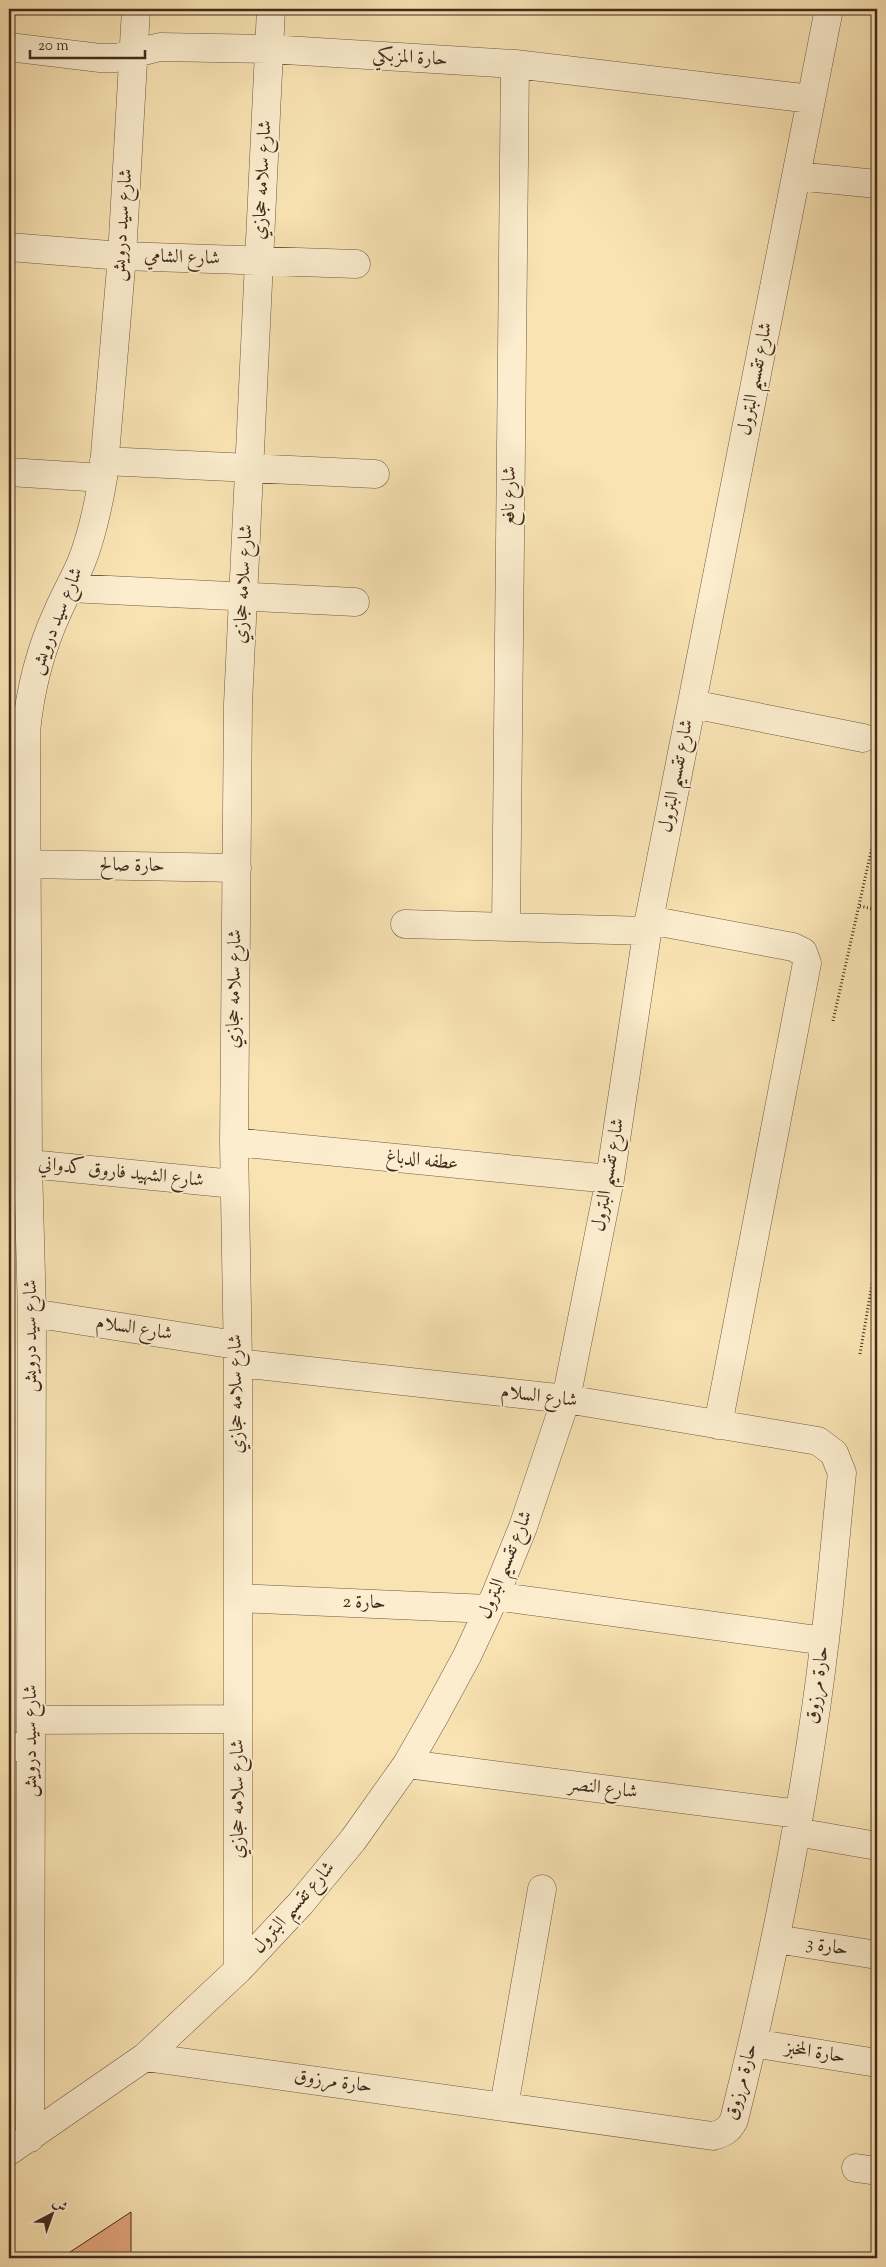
<svg xmlns="http://www.w3.org/2000/svg" width="886" height="2267" font-family="'Sorts Mill Goudy',Amiri,serif">
<rect width="100%" height="100%" fill="#f9e3b3"/>
<filter id="stains"><feTurbulence type="fractalNoise" baseFrequency=".004" numOctaves="4"/><feColorMatrix values="0 0 0 0 .2 0 0 0 0 .09 0 0 0 0 .02 0 0 0 .5 -.17"/></filter>
<radialGradient id="worn" r=".72"><stop offset=".6" stop-color="#630" stop-opacity="0"/><stop offset="1" stop-color="#630" stop-opacity=".3"/></radialGradient>
<!-- building -->
<path fill="#e4a67d" stroke="#432a1f" d="M131 2212V2258H61Z"/>
<g fill="none" stroke-linecap="round" stroke-linejoin="round">
<defs>
<path id="minor" d="M9 47 100 58H116L160 47 269 49 515 64 811 99
M796 176 877 184
M9 247 122 256 356 264
M104 461 375 474
M9 472 103 478
M69 588 355 602
M692 704 863 738
M27 864 237 868
M649 920 793 947 803 952 807 963 718 1425
M405 924 647 931
M506 927 515 64
M234 1142 610 1179
M9 1162 234 1184
M32 1313 236 1345
M495 1596 825 1641
M238 1598 489 1609
M31 1720 238 1719
M9 1747H31
M407 1764 799 1814
M796 1832 877 1846
M776 1939 877 1955
M238 1970V1363L234 1142 238 704 271 9
M753 2043 877 2063
M145 2057 713 2136C724 2133 729 2130 734 2120 773 1962 806 1801 825 1639 832 1584 836 1529 842 1473L834 1453 818 1441 566 1399 238 1363
M504 2106 542 1889
M30 2138 32 1313 28 1164 26 732C30 690 40 650 58 611 65 595 74 579 81 563 92 536 98 507 103 478L122 256 136 9
M9 2151 145 2057 238 1970 300 1904 353 1840 407 1764 435 1715 467 1656 495 1596 523 1527 566 1399 610 1179 649 920 829 9
M856 2168 877 2171"/>
</defs>
<!-- minor casing -->
<use href="#minor" stroke="#705844" stroke-width="29"/>
<!-- path -->
<path stroke="#432a1f" stroke-width="3" stroke-dasharray="1 2.5" stroke-linecap="butt" d="M860 906 877 910
M833 1021 877 825
M860 1354 877 1255"/>
<!-- minor -->
<use href="#minor" stroke="#fbedce" stroke-width="28"/>
</g>
<g text-anchor="middle" dominant-baseline="central" stroke-width="4" stroke-linejoin="round" paint-order="stroke">
<!-- street labels -->
<g font-size="19" fill="#432a1f" stroke="#fbedce">
<text transform="translate(410 58) rotate(4)">حارة المزبكي</text>
<text transform="translate(263 180) rotate(-87)">شارع سلامه حجازي</text>
<text transform="translate(123 225) rotate(-86)">شارع سيد درويش</text>
<text transform="translate(182 258) rotate(2)">شارع الشامي</text>
<text transform="translate(756 379) rotate(-79)">شارع تقسيم البترول</text>
<text transform="translate(510 496) rotate(-89)">شارع نافع</text>
<text transform="translate(244 584) rotate(-87)">شارع سلامه حجازي</text>
<text transform="translate(57 621) rotate(-68)">شارع سيد درويش</text>
<text transform="translate(677 776) rotate(-79)">شارع تقسيم البترول</text>
<text transform="translate(132 866) rotate(1)">حارة صالح</text>
<text transform="translate(235 989) rotate(-89)">شارع سلامه حجازي</text>
<text transform="translate(422 1161) rotate(6)">عطفه الدباغ</text>
<text transform="translate(121 1173) rotate(6)">شارع الشهيد فاروق كدواني</text>
<text transform="translate(609 1175) rotate(-80)">شارع تقسيم البترول</text>
<text transform="translate(134 1329) rotate(9)">شارع السلام</text>
<text transform="translate(31 1336) rotate(-90)">شارع سيد درويش</text>
<text transform="translate(237 1394) rotate(-91)">شارع سلامه حجازي</text>
<text transform="translate(539 1397) rotate(7)">شارع السلام</text>
<text transform="translate(506 1565) rotate(-68)">شارع تقسيم البترول</text>
<text transform="translate(364 1603) rotate(2)">حارة 2</text>
<text transform="translate(818 1685) rotate(-82)">حارة مرزوق</text>
<text transform="translate(31 1741) rotate(-90)">شارع سيد درويش</text>
<text transform="translate(603 1789) rotate(7)">شارع النصر</text>
<text transform="translate(238 1799) rotate(-90)">شارع سلامه حجازي</text>
<text transform="translate(294 1908) rotate(-49)">شارع تقسيم البترول</text>
<text transform="translate(827 1947) rotate(9)">حارة 3</text>
<text transform="translate(815 2053) rotate(9)">حارة المخبز</text>
<text transform="translate(333 2082) rotate(8)">حارة مرزوق</text>
<text transform="translate(742 2082) rotate(-75)">حارة مرزوق</text>
</g>
</g>
<!-- margin -->
<rect width="886" height="2267" fill="none" stroke="#f9e3b3" stroke-width="30"/>
<rect x="10" y="10" width="866" height="2247" fill="none" stroke="#432a1f" stroke-width="2.5"/>
<rect x="15" y="15" width="856" height="2237" fill="none" stroke="#432a1f"/>
<!-- north arrow -->
<g transform="translate(52 2214) rotate(41)" stroke="#fbedce" stroke-width="4" paint-order="stroke">
<path d="M0-4L9 19L0 12L-9 19Z" fill="#432a1f"/>
<text y="-8" font-size="14" font-weight="bold" text-anchor="middle" fill="#432a1f">ش</text>
</g>
<!-- scale -->
<path d="M30 50v8h115v-8" fill="none" stroke="#432a1f" stroke-width="2.5"/>
<text x="38" y="50" font-size="15" fill="#432a1f" stroke="#fbedce" stroke-width="4" paint-order="stroke">20 m</text>
<rect width="100%" height="100%" filter="url(#stains)"/>
<rect width="100%" height="100%" fill="url(#worn)"/>
</svg>
